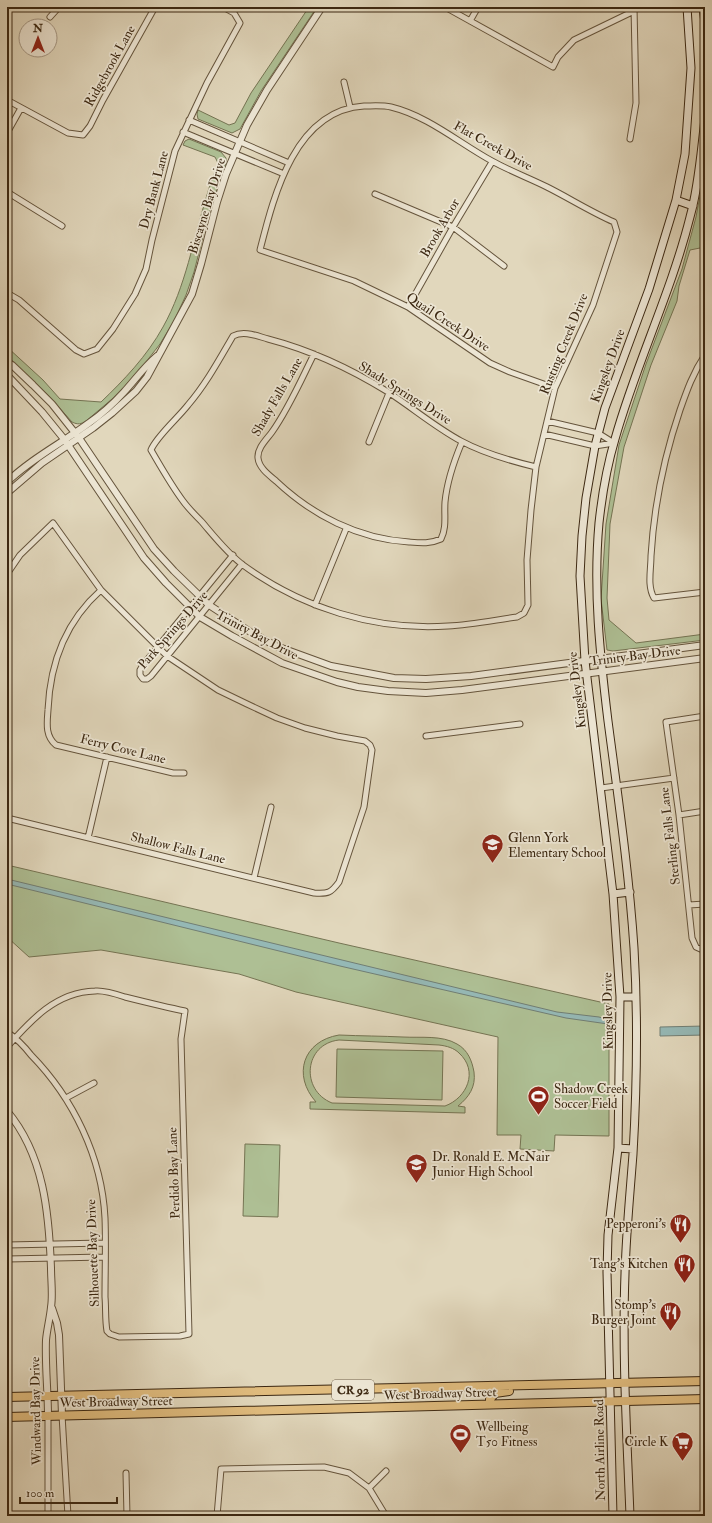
<svg xmlns="http://www.w3.org/2000/svg" width="712" height="1523" font-family="'IM FELL Double Pica',serif">
<rect width="100%" height="100%" fill="#e1d7bc"/>
<filter id="stains"><feTurbulence type="fractalNoise" baseFrequency=".005" numOctaves="4"/><feColorMatrix values="0 0 0 0 .2 0 0 0 0 .09 0 0 0 0 .02 0 0 0 .5 -.17"/></filter>
<radialGradient id="worn" r=".72"><stop offset=".6" stop-color="#630" stop-opacity="0"/><stop offset="1" stop-color="#630" stop-opacity=".3"/></radialGradient>
<!-- green -->
<path fill="#aebf94" stroke="#757453" fill-rule="evenodd" d="M309 7H317L261 91 240 129 232 133 198 119 197 114 198 110 229 125 235 123 251 93Z
M189 139 221 152 226 158V163L209 213 194 272 186 295 174 321 160 344 142 367 118 394 86 421C81 424 78 425 72 422L48 395 7 356V347L43 380 60 399 101 402C124 380 147 356 163 327 186 286 193 240 207 195 210 184 214 174 218 163L215 157 183 145 185 141Z
M705 169V247L690 250 679 286 677 301 651 365 624 447 610 524 607 598 609 620 636 643 705 634V640L613 651 607 650 601 599 606 524 619 445 646 364 682 269 696 217Z
M7 865 339 943 609 1004V1136L555 1135 554 1151 520 1149 521 1135H497L498 1037 296 992 239 974 101 950 29 957 7 937Z
M339 1035C361 1036 382 1036 403 1037 421 1038 442 1035 457 1044 468 1050 472 1061 474 1072 476 1087 469 1097 458 1106L465 1107V1113L310 1109V1102H316C292 1075 303 1041 339 1035ZM339 1040 439 1045C447 1046 454 1048 459 1053 479 1071 467 1098 445 1106L332 1103C300 1090 304 1044 339 1040Z
M337 1049 443 1051 442 1100 336 1097Z
M245 1144 280 1145 278 1217 243 1216Z"/>
<!-- water -->
<path fill="#95b8b5" stroke="#717e74" d="M7 879 557 1012 599 1017 609 1020 608 1024 566 1018 340 966 7 884Z
M705 1026V1035L660 1036V1027Z"/>
<g fill="none" stroke-linecap="round" stroke-linejoin="round">
<defs>
<path id="minor" d="M445 7 553 67 558 57 574 40 634 11
M50 17 59 7
M470 21 478 7
M344 82 350 107
M7 100 68 133 83 135 90 126 103 100 155 7
M189 120 289 163
M183 132 284 174
M7 133 21 108
M630 139 636 103 634 7
M7 192 62 226
M375 194 453 227 504 266
M7 293 19 300 76 350 84 354 97 349 113 329 135 294 146 269 152 240 175 151 207 83 240 23 234 13 223 7
M408 307 453 227 492 162
M314 354C301 380 289 408 272 432 267 439 257 448 258 458 259 468 269 475 276 481 312 515 358 539 409 542 421 543 430 544 441 539 447 527 444 515 445 502 447 481 454 461 462 442
M705 355C693 373 687 390 680 410 664 457 654 506 651 556 651 570 647 586 654 598L705 592
M547 421 598 433 614 443
M544 434 595 446 614 443
M369 442 389 393
M536 467C511 461 485 454 461 441 435 427 413 408 388 392 351 369 310 350 268 339 257 336 244 330 233 336 219 360 206 384 188 405 178 418 156 437 151 450 161 467 171 485 183 501 188 508 195 515 201 521 214 536 227 553 243 565 302 608 375 631 448 626 471 625 495 620 517 617L524 613 528 605 527 560 531 510 536 467 555 388 593 305 617 232 614 222C591 212 569 198 547 187 529 178 510 171 492 161 459 143 428 116 391 107 382 105 372 106 364 106 295 110 274 195 260 250L354 281 408 307 490 363 510 372 555 388
M233 555 143 665 140 670V675L143 679H147L151 676 242 564
M7 574 20 555 53 523 101 590 167 656 218 690 247 704 277 718 305 728 337 736 365 741 370 745 372 750 364 807 339 882C331 893 328 894 314 893L7 818
M101 590C65 622 50 663 48 710 47 723 45 736 56 745L173 773H184
M315 605 346 529
M705 716 666 722 679 815 692 938 696 947 705 951
M426 736 520 724
M601 788 674 778
M679 815 705 811
M88 838 107 757
M254 878 271 807
M689 905 705 904
M7 1032C16 1038 24 1046 31 1055 73 1098 102 1157 105 1218 106 1244 105 1271 105 1297 106 1308 105 1320 107 1331L110 1334 119 1337 180 1336 189 1334 181 1039 185 1011C165 1007 145 1002 125 997 116 994 104 990 95 991 56 992 31 1020 7 1047
M66 1098 94 1083
M7 1245 104 1243
M7 1259 104 1257
M62 1415 68 1516
M48 1416V1516
M126 1473 127 1516
M217 1516 221 1469 324 1467 349 1473 369 1488
M386 1516 369 1488 386 1471"/>
<path id="tertiary" d="M7 362 12 365 33 385 52 404 79 438 154 549 174 571 209 605 252 633 276 646 331 666 394 678 426 679 471 676 705 645
M7 375 42 412 64 439 144 558 166 583 200 617 232 636 282 663 337 682 358 687 388 691 426 693 462 690 705 658
M7 482C32 458 62 443 89 423 102 414 114 403 124 392 135 380 144 367 157 356
M7 493 42 463 93 428 112 413 136 391 147 377 192 294 201 264 217 202 226 174 247 125 267 90 322 7
M7 1111C44 1155 49 1213 51 1268 51 1281 53 1295 51 1307 50 1318 47 1329 46 1340 45 1365 48 1391 48 1416
M52 1308 57 1323 59 1335 62 1415"/>
<path id="secondary" d="M703 7 705 23
M676 200 693 206
M613 894 630 892
M620 997H636
M618 1148 633 1149
M613 1516 607 1272 608 1235 618 1148 620 997 613 894 585 661 580 576 582 536 586 498 595 446 605 408 649 289 676 200 685 154 691 68 687 7
M630 1516C627 1436 622 1355 625 1274 626 1234 630 1194 633 1154 637 1085 638 1016 634 948 629 872 618 797 608 721 600 655 593 590 599 523 602 495 607 466 615 439 636 364 671 293 690 217 699 185 701 151 705 119"/>
<path id="primary" d="M7 1397 705 1381
M490 1404V1399L495 1393 509 1391
M7 1417 705 1399"/>
</defs>
<!-- minor casing -->
<use href="#minor" stroke="#65543c" stroke-width="7"/>
<!-- tertiary casing -->
<use href="#tertiary" stroke="#65543c" stroke-width="8"/>
<!-- secondary casing -->
<use href="#secondary" stroke="#3c2812" stroke-width="9"/>
<!-- primary casing -->
<use href="#primary" stroke="#3c2812" stroke-width="10"/>
<!-- minor -->
<use href="#minor" stroke="#ece5d3" stroke-width="5"/>
<!-- tertiary -->
<use href="#tertiary" stroke="#ece5d3" stroke-width="6"/>
<!-- secondary -->
<use href="#secondary" stroke="#ece5d3" stroke-width="7"/>
<!-- primary -->
<use href="#primary" stroke="#e0bc7e" stroke-width="8"/>
</g>
<!-- icons -->
<defs>
<symbol id="school-pin" viewBox="-11 -11 22 30"><path d="M0 17L-7.5 6A9.5 9.5 0 1 1 7.5 6Z" fill="#8f2418" stroke="#ece5d3"/><path d="M0-5L7-2L0 1L-7-2ZM-4 1L0 2.5L4 1V4Q0 6-4 4Z" fill="#fff"/></symbol>
<symbol id="stadium-pin" viewBox="-11 -11 22 30"><path d="M0 17L-7.5 6A9.5 9.5 0 1 1 7.5 6Z" fill="#8f2418" stroke="#ece5d3"/><path d="M0-5a6.5 5 0 1 0 0 10a6.5 5 0 1 0 0-10ZM-3.5-1.8h7v3.6h-7Z" fill="#fff"/></symbol>
<symbol id="restaurant-pin" viewBox="-11 -11 22 30"><path d="M0 17L-7.5 6A9.5 9.5 0 1 1 7.5 6Z" fill="#8f2418" stroke="#ece5d3"/><path d="M-5-6h1v4h1v-4h1v4h1v-4h1v5L-1.5 .5V6h-2V.5L-5-1ZM5-6V6H3V1.5H1.5Q1.5-4 5-6Z" fill="#fff"/></symbol>
<symbol id="supermarket-pin" viewBox="-11 -11 22 30"><path d="M0 17L-7.5 6A9.5 9.5 0 1 1 7.5 6Z" fill="#8f2418" stroke="#ece5d3"/><path d="M-6-5.5h2.5l.6 2H6L4.5 2H-2.5L-4.4-4H-6ZM-1.5 3.2a1.3 1.3 0 1 0 .1 0ZM3 3.2a1.3 1.3 0 1 0 .1 0Z" fill="#fff"/></symbol>
</defs>
<g fill-rule="evenodd">
<use href="#school-pin" x="480" y="832" width="25" height="34"/>
<use href="#stadium-pin" x="526" y="1084" width="25" height="34"/>
<use href="#school-pin" x="404" y="1152" width="25" height="34"/>
<use href="#restaurant-pin" x="668" y="1212" width="25" height="34"/>
<use href="#restaurant-pin" x="672" y="1252" width="25" height="34"/>
<use href="#restaurant-pin" x="658" y="1300" width="25" height="34"/>
<use href="#stadium-pin" x="448" y="1422" width="25" height="34"/>
<use href="#supermarket-pin" x="670" y="1430" width="25" height="34"/>
</g>
<g text-anchor="middle" dominant-baseline="central" stroke-width="3.5" stroke-linejoin="round" paint-order="stroke">
<!-- shield labels -->
<rect fill="#ece5d3" stroke="#71614c" stroke-width="1" x="332" y="1380" width="42" height="20" rx="3"/>
<g font-size="12" font-weight="bold" fill="#3c2812">
<text x="353" y="1390">CR 92</text>
</g>
<!-- street labels -->
<g font-size="13" fill="#3c2812" stroke="#ece5d3">
<text transform="translate(110 66) rotate(-61)">Ridgebrook Lane</text>
<text transform="translate(493 146) rotate(29)">Flat Creek Drive</text>
<text transform="translate(154 190) rotate(-75)">Dry Bank Lane</text>
<text transform="translate(207 206) rotate(-73)">Biscayne Bay Drive</text>
<text transform="translate(440 228) rotate(-60)">Brook Arbor</text>
<text transform="translate(448 322) rotate(33)">Quail Creek Drive</text>
<text transform="translate(564 344) rotate(-68)">Rusting Creek Drive</text>
<text transform="translate(608 366) rotate(-70)">Kingsley Drive</text>
<text transform="translate(405 393) rotate(32)">Shady Springs Drive</text>
<text transform="translate(277 397) rotate(-60)">Shady Falls Lane</text>
<text transform="translate(173 630) rotate(-49)">Park Springs Drive</text>
<text transform="translate(257 635) rotate(28)">Trinity Bay Drive</text>
<text transform="translate(635 656) rotate(-7)">Trinity Bay Drive</text>
<text transform="translate(577 690) rotate(-97)">Kingsley Drive</text>
<text transform="translate(123 749) rotate(14)">Ferry Cove Lane</text>
<text transform="translate(670 836) rotate(-97)">Sterling Falls Lane</text>
<text transform="translate(178 848) rotate(14)">Shallow Falls Lane</text>
<text transform="translate(608 1011) rotate(-91)">Kingsley Drive</text>
<text transform="translate(174 1173) rotate(-92)">Perdido Bay Lane</text>
<text transform="translate(93 1253) rotate(-92)">Silhouette Bay Drive</text>
<text transform="translate(440 1394) rotate(-2)">West Broadway Street</text>
<text transform="translate(116 1402) rotate(-1)">West Broadway Street</text>
<text transform="translate(36 1411) rotate(-91)">Windward Bay Drive</text>
<text transform="translate(600 1450) rotate(-91)">North Airline Road</text>
</g>
<!-- poi labels -->
<g font-size="13" fill="#3c2812" stroke="#ece5d3" text-anchor="start">
<text x="508" y="838">Glenn York<tspan x="508" dy="15">Elementary School</tspan></text>
<text x="554" y="1089">Shadow Creek<tspan x="554" dy="15">Soccer Field</tspan></text>
<text x="432" y="1157">Dr. Ronald E. McNair<tspan x="432" dy="15">Junior High School</tspan></text>
<text x="666" y="1224" text-anchor="end">Pepperoni's</text>
<text x="668" y="1264" text-anchor="end">Tang's Kitchen</text>
<text x="656" y="1305" text-anchor="end">Stomp's<tspan x="656" dy="15">Burger Joint</tspan></text>
<text x="476" y="1427">Wellbeing<tspan x="476" dy="15">T50 Fitness</tspan></text>
<text x="668" y="1442" text-anchor="end">Circle K</text>
</g>
</g>
<!-- margin -->
<rect width="712" height="1523" fill="none" stroke="#e1d7bc" stroke-width="24"/>
<rect x="8" y="8" width="696" height="1507" fill="none" stroke="#3c2812" stroke-width="2"/>
<rect x="12" y="12" width="688" height="1499" fill="none" stroke="#3c2812"/>
<!-- north arrow -->
<g transform="translate(38 38)"><circle r="19" fill="#ece5d3" stroke="#a69986"/>
<path d="M0-3L7 15L0 10L-7 15Z" fill="#8f2418"/>
<text y="-6" font-size="11" font-weight="bold" text-anchor="middle" fill="#3c2812">N</text>
</g>
<!-- scale -->
<path d="M20 1497v6h97v-6" fill="none" stroke="#3c2812" stroke-width="2"/>
<text x="26" y="1497" font-size="12" fill="#3c2812" stroke="#ece5d3" stroke-width="3" paint-order="stroke">100 m</text>
<rect width="100%" height="100%" filter="url(#stains)"/>
<rect width="100%" height="100%" fill="url(#worn)"/>
</svg>
